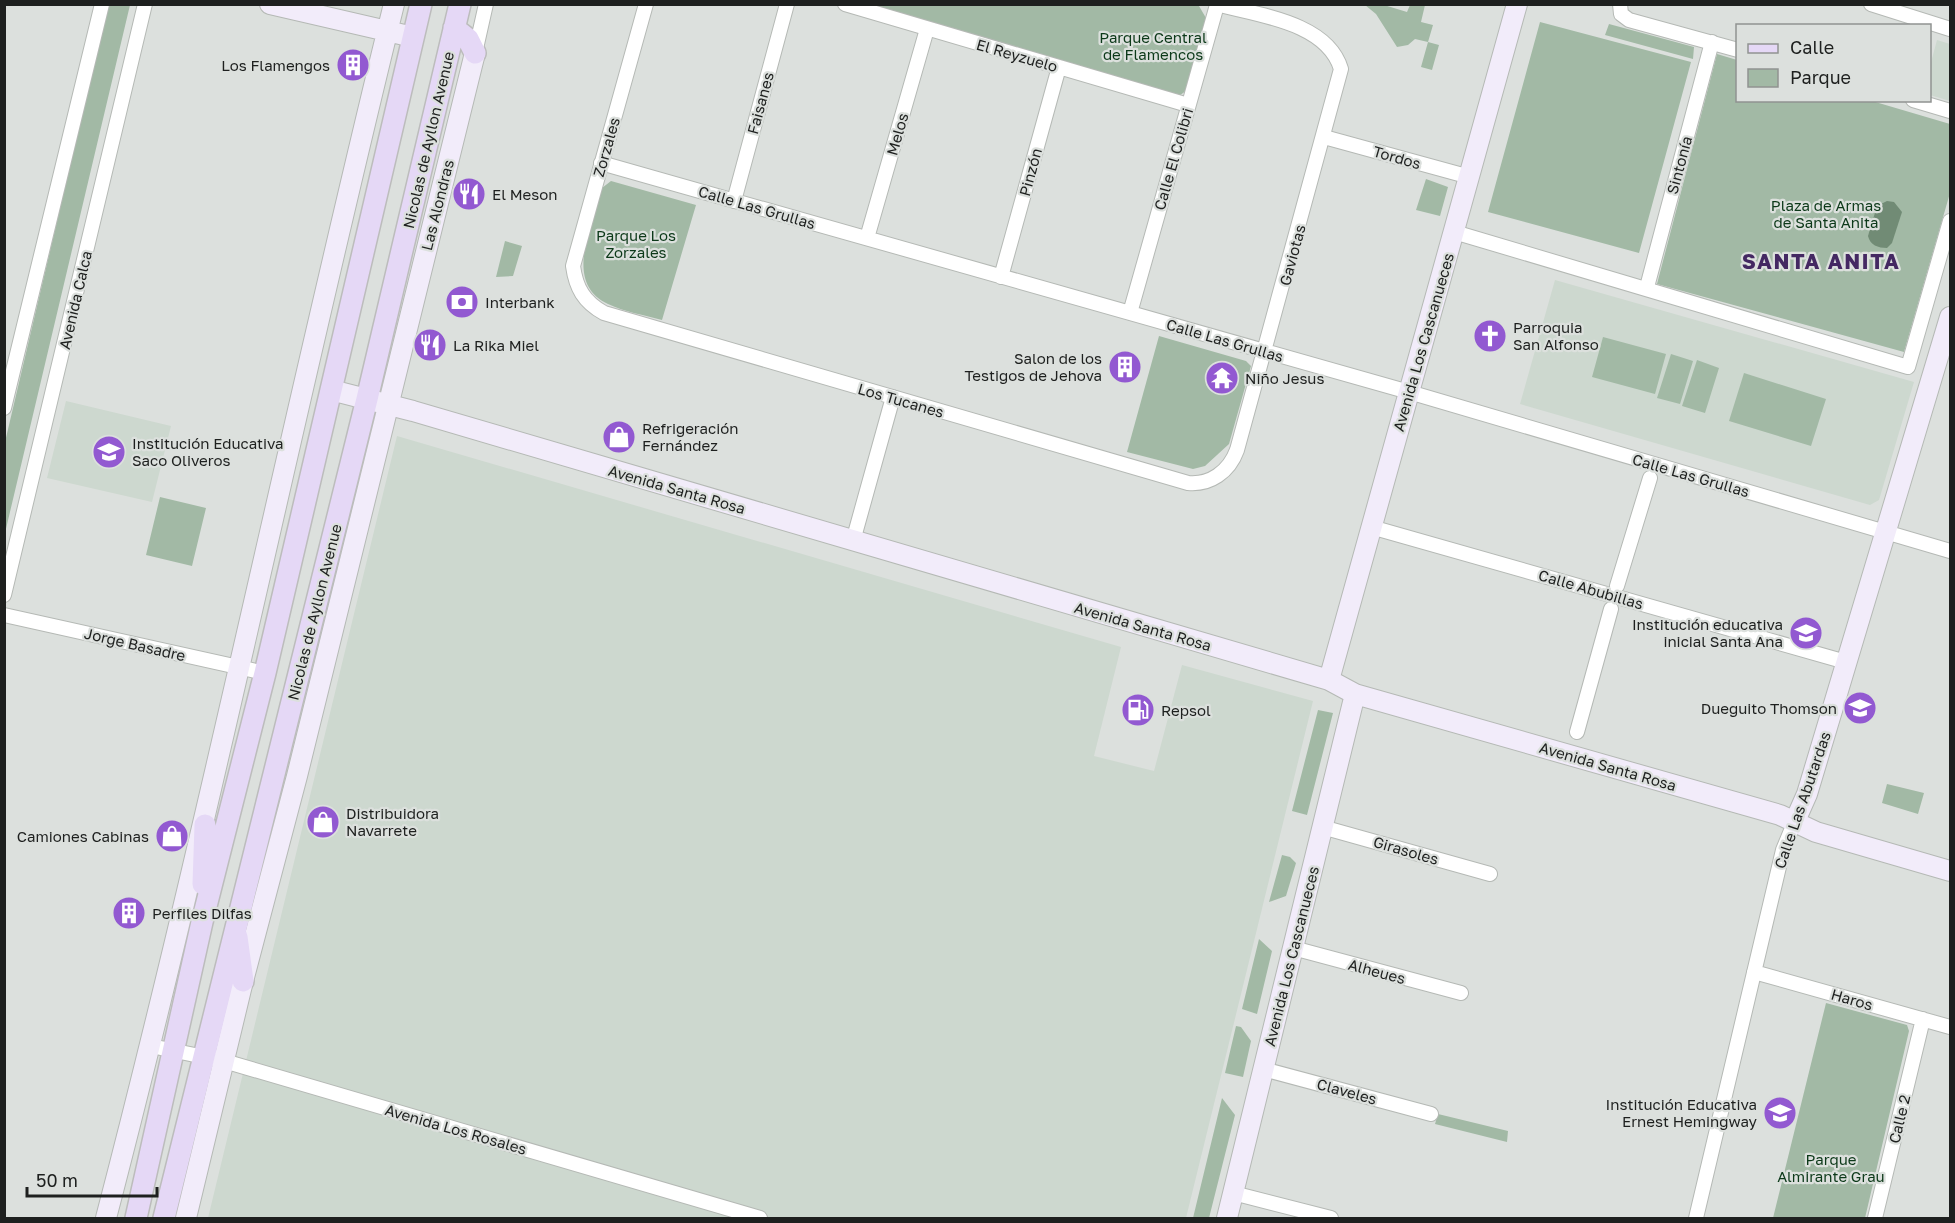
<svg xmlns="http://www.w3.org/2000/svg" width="1955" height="1223" font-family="'Golos Text',sans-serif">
<rect width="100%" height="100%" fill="#dce0dd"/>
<!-- built -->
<path fill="#cdd8cf" d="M1937 40 1950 44V101L1930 95V66Z
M1555 280 1914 382 1879 500 1870 505 1520 404Z
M66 401 171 426 152 502 47 478Z
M397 436 1121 647 1094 756 1154 771 1182 665 1313 701 1186 1218H208Z"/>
<!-- green -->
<path fill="#a2b9a5" d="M1192 4 1199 6 1206 18 1187 90 1179 96 865 5Z
M108 5H130L5 533V442Z
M1365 5H1384L1407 12 1410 5H1425L1421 22 1433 25 1428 42 1439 45 1432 70 1421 67 1428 42 1415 39 1408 45 1397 47 1376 14Z
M1540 22 1691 62 1639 253 1488 212Z
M1609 24 1694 47 1693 59 1605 35Z
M1717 54 1737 60 1738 100 1872 101 1950 124V193L1904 352 1657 284Z
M1426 179 1448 187 1440 216 1416 210Z
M611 181 696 205 662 320C644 315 625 312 608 304 562 283 593 223 602 188Z
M505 241 522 246 513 276 496 277Z
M1159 336 1246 361 1251 366 1229 444 1205 466 1193 469 1127 452Z
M1603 337 1666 354 1655 394 1592 377Z
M1671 354 1693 361 1680 404 1657 398Z
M1697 360 1719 368 1705 413 1682 406Z
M1744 373 1826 399 1811 446 1729 421Z
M160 497 206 508 192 566 146 555Z
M1318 710 1333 713 1307 815 1292 811Z
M1887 784 1924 793 1918 814 1882 803Z
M1282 855 1290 857 1296 863 1286 896 1269 902Z
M1259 939 1272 951 1257 1014 1242 1009Z
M1826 1003 1907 1025 1909 1031 1865 1218H1773Z
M1236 1026 1241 1027 1251 1041 1243 1077 1225 1073Z
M1222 1098 1235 1115 1209 1218H1193Z
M1438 1114 1508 1131 1507 1142 1435 1124Z"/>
<!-- water -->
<path fill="#718b75" d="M1887 201 1894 202 1902 212 1892 243 1887 248C1878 248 1870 245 1868 236L1877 206Z"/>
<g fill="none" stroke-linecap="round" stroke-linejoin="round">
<defs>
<path id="street" d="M646 4 573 266C576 288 584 302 604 313L1188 483C1210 485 1229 472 1237 450L1341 69C1327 22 1257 15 1216 4
M845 4 1188 105
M1620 4 1621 14 1629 20 1738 50
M1871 4 1950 29
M475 53 486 4
M1913 100 1950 111
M1324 137 1470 177
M601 163 1409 392 1950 551
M734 201 787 4
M1454 232 1908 367 1950 221
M867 238 927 29
M1001 277 1059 67
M1647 287 1712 42
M1130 313 1217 5
M4 408 102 4
M1371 527 1846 662
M853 541 893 397
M1617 586 1650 478
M4 595 145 4
M4 615 265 673
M1577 732 1611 609
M1322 827 1490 874
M1293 948 1461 993
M1754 972 1950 1027
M151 1046 224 1061 760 1218
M1263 1069 1431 1114
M1233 1193 1331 1218
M1696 1218 1783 850 1795 821
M1875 1218 1923 1019"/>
<path id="secondary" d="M270 4 413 37
M331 390 413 411 1329 680 1355 694 1780 815 1816 832 1950 871
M1329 680 1517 4
M1795 821 1807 794 1950 317
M106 1218C211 816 294 408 394 4
M186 1218 243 981 297 776 475 53
M1227 1218 1355 694"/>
<path id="primary" d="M454 28 468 39 475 53
M203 884 205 825
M237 937 243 981
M136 1218 202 922 265 673 421 4
M164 1218 367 399 460 4"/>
</defs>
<!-- street casing -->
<use href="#street" stroke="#b5b9b5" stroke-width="16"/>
<!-- secondary casing -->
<use href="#secondary" stroke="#b5b9b5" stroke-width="22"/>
<!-- primary casing -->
<use href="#primary" stroke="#bcbcbc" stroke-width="24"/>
<!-- street -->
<use href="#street" stroke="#fff" stroke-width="14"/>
<!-- secondary -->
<use href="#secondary" stroke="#f2ecfa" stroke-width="20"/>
<!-- primary -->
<use href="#primary" stroke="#e5d8f6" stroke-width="21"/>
</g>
<!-- icons -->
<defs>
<symbol id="building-disc" viewBox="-11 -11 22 22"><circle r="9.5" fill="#9259d1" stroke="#dce0dd"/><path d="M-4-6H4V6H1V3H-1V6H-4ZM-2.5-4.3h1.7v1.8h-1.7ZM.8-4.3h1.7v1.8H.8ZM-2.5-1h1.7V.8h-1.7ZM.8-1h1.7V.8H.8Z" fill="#fff"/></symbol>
<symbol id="restaurant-disc" viewBox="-11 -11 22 22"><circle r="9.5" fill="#9259d1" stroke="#dce0dd"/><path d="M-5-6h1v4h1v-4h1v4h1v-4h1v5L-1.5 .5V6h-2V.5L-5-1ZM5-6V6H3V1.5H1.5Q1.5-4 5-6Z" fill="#fff"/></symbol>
<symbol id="bank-disc" viewBox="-11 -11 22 22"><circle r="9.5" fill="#9259d1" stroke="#dce0dd"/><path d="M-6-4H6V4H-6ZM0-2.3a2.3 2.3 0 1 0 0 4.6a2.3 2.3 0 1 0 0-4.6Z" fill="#fff"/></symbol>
<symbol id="church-disc" viewBox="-11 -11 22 22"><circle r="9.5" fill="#9259d1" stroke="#dce0dd"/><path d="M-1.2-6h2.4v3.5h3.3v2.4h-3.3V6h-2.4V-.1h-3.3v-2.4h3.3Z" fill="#fff"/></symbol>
<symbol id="temple-disc" viewBox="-11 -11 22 22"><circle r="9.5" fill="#9259d1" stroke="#dce0dd"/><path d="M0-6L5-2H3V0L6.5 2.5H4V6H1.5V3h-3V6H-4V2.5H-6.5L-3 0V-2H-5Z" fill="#fff"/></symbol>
<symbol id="shop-disc" viewBox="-11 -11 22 22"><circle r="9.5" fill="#9259d1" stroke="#dce0dd"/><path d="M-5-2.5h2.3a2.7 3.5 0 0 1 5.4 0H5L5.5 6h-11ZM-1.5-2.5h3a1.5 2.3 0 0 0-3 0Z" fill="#fff"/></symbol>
<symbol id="school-disc" viewBox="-11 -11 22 22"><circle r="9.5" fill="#9259d1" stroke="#dce0dd"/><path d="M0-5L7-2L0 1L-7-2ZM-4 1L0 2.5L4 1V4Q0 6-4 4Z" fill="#fff"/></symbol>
<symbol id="fuel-disc" viewBox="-11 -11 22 22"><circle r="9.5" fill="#9259d1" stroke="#dce0dd"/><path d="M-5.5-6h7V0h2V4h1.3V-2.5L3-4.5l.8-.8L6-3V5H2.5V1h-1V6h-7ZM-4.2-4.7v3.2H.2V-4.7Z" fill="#fff"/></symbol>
</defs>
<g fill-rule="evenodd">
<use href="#building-disc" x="334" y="46" width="38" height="38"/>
<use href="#restaurant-disc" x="450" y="175" width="38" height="38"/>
<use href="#bank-disc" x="443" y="283" width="38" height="38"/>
<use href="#church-disc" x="1471" y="317" width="38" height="38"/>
<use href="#restaurant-disc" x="411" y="326" width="38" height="38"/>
<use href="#building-disc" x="1106" y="348" width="38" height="38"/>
<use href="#temple-disc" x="1203" y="359" width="38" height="38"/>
<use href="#shop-disc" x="600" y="418" width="38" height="38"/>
<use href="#school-disc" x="90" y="433" width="38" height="38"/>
<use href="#school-disc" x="1787" y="614" width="38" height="38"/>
<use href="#school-disc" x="1841" y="689" width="38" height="38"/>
<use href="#fuel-disc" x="1119" y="691" width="38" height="38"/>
<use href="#shop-disc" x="304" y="803" width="38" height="38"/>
<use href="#shop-disc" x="153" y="817" width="38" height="38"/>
<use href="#building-disc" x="110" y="894" width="38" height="38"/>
<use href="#school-disc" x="1761" y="1094" width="38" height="38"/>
</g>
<g text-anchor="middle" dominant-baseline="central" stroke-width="4.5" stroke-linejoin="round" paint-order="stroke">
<!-- park labels -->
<g font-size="15" fill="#0c3919" stroke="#dce0dd">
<text x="1153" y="37">Parque Central<tspan x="1153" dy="17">de Flamencos</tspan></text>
<text x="1826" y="205">Plaza de Armas<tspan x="1826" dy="17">de Santa Anita</tspan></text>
<text x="636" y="235">Parque Los<tspan x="636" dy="17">Zorzales</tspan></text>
<text x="1831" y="1159">Parque<tspan x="1831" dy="17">Almirante Grau</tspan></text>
</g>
<!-- street labels -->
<g font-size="15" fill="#1e201f" stroke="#dce0dd">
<text transform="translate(1017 55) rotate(16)">El Reyzuelo</text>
<text transform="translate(760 103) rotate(-75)">Faisanes</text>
<text transform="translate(897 134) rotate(-74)">Melos</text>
<text transform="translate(428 140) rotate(-77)">Nicolas de Ayllon Avenue</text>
<text transform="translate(606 147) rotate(-74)">Zorzales</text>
<text transform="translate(1397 157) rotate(16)">Tordos</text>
<text transform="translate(1173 159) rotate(-74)">Calle El Colibri</text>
<text transform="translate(1679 165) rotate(-75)">Sintonía</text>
<text transform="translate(1030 172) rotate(-75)">Pinzón</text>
<text transform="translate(437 205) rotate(-76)">Las Alondras</text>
<text transform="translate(757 207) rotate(16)">Calle Las Grullas</text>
<text transform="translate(1292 255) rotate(-75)">Gaviotas</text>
<text transform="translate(75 300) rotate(-77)">Avenida Calca</text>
<text transform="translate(1225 340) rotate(16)">Calle Las Grullas</text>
<text transform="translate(1423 342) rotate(-74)">Avenida Los Cascanueces</text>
<text transform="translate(901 400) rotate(16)">Los Tucanes</text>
<text transform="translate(1691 475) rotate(16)">Calle Las Grullas</text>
<text transform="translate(677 489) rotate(16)">Avenida Santa Rosa</text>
<text transform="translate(1591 589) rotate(16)">Calle Abubillas</text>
<text transform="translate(314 612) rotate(-76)">Nicolas de Ayllon Avenue</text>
<text transform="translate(1143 626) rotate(16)">Avenida Santa Rosa</text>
<text transform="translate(135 644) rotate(13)">Jorge Basadre</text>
<text transform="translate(1608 766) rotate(16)">Avenida Santa Rosa</text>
<text transform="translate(1802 800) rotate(-71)">Calle Las Abutardas</text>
<text transform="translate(1406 850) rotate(16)">Girasoles</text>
<text transform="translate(1291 956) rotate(-76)">Avenida Los Cascanueces</text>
<text transform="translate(1377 971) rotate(15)">Alheues</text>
<text transform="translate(1852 999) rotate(16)">Haros</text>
<text transform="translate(1347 1091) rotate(15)">Claveles</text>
<text transform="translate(1899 1119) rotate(-77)">Calle 2</text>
<text transform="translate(456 1129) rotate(16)">Avenida Los Rosales</text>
</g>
<!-- poi labels -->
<g font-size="15" fill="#1e201f" stroke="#dce0dd" text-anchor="start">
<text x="330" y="65" text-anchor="end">Los Flamengos</text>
<text x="492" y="194">El Meson</text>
<text x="485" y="302">Interbank</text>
<text x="1513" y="327">Parroquia<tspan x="1513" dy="17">San Alfonso</tspan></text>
<text x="453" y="345">La Rika Miel</text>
<text x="1102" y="358" text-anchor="end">Salon de los<tspan x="1102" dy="17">Testigos de Jehova</tspan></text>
<text x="1245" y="378">Niño Jesus</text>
<text x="642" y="428">Refrigeración<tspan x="642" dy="17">Fernández</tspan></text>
<text x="132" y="443">Institución Educativa<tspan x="132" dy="17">Saco Oliveros</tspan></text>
<text x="1783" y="624" text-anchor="end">Institución educativa<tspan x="1783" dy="17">inicial Santa Ana</tspan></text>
<text x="1837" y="708" text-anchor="end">Dueguito Thomson</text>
<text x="1161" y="710">Repsol</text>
<text x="346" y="813">Distribuidora<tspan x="346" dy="17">Navarrete</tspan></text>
<text x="149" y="836" text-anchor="end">Camiones Cabinas</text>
<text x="152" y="913">Perfiles Dilfas</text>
<text x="1757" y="1104" text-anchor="end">Institución Educativa<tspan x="1757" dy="17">Ernest Hemingway</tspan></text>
</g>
<!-- district labels -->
<g font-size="21" font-weight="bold" letter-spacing="1.5" fill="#442862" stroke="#dce0dd">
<text x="1821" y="261">SANTA ANITA</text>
</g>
</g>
<!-- border -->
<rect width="1955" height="1223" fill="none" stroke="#1e201f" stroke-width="12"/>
<!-- legend -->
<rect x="1736" y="24" width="195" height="78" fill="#dce0dd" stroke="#909391" stroke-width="1.5"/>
<rect x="1748" y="44" width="30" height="9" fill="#e5d8f6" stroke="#909391" stroke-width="1.5"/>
<text x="1790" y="54" font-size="18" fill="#1e201f">Calle</text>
<rect x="1748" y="69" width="30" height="18" fill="#a2b9a5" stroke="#909391" stroke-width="1.5"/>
<text x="1790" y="84" font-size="18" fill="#1e201f">Parque</text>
<!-- scale -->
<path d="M27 1187v9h130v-9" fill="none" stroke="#1e201f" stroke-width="3"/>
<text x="36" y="1187" font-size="18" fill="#1e201f" stroke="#dce0dd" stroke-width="4.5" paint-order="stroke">50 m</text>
</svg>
